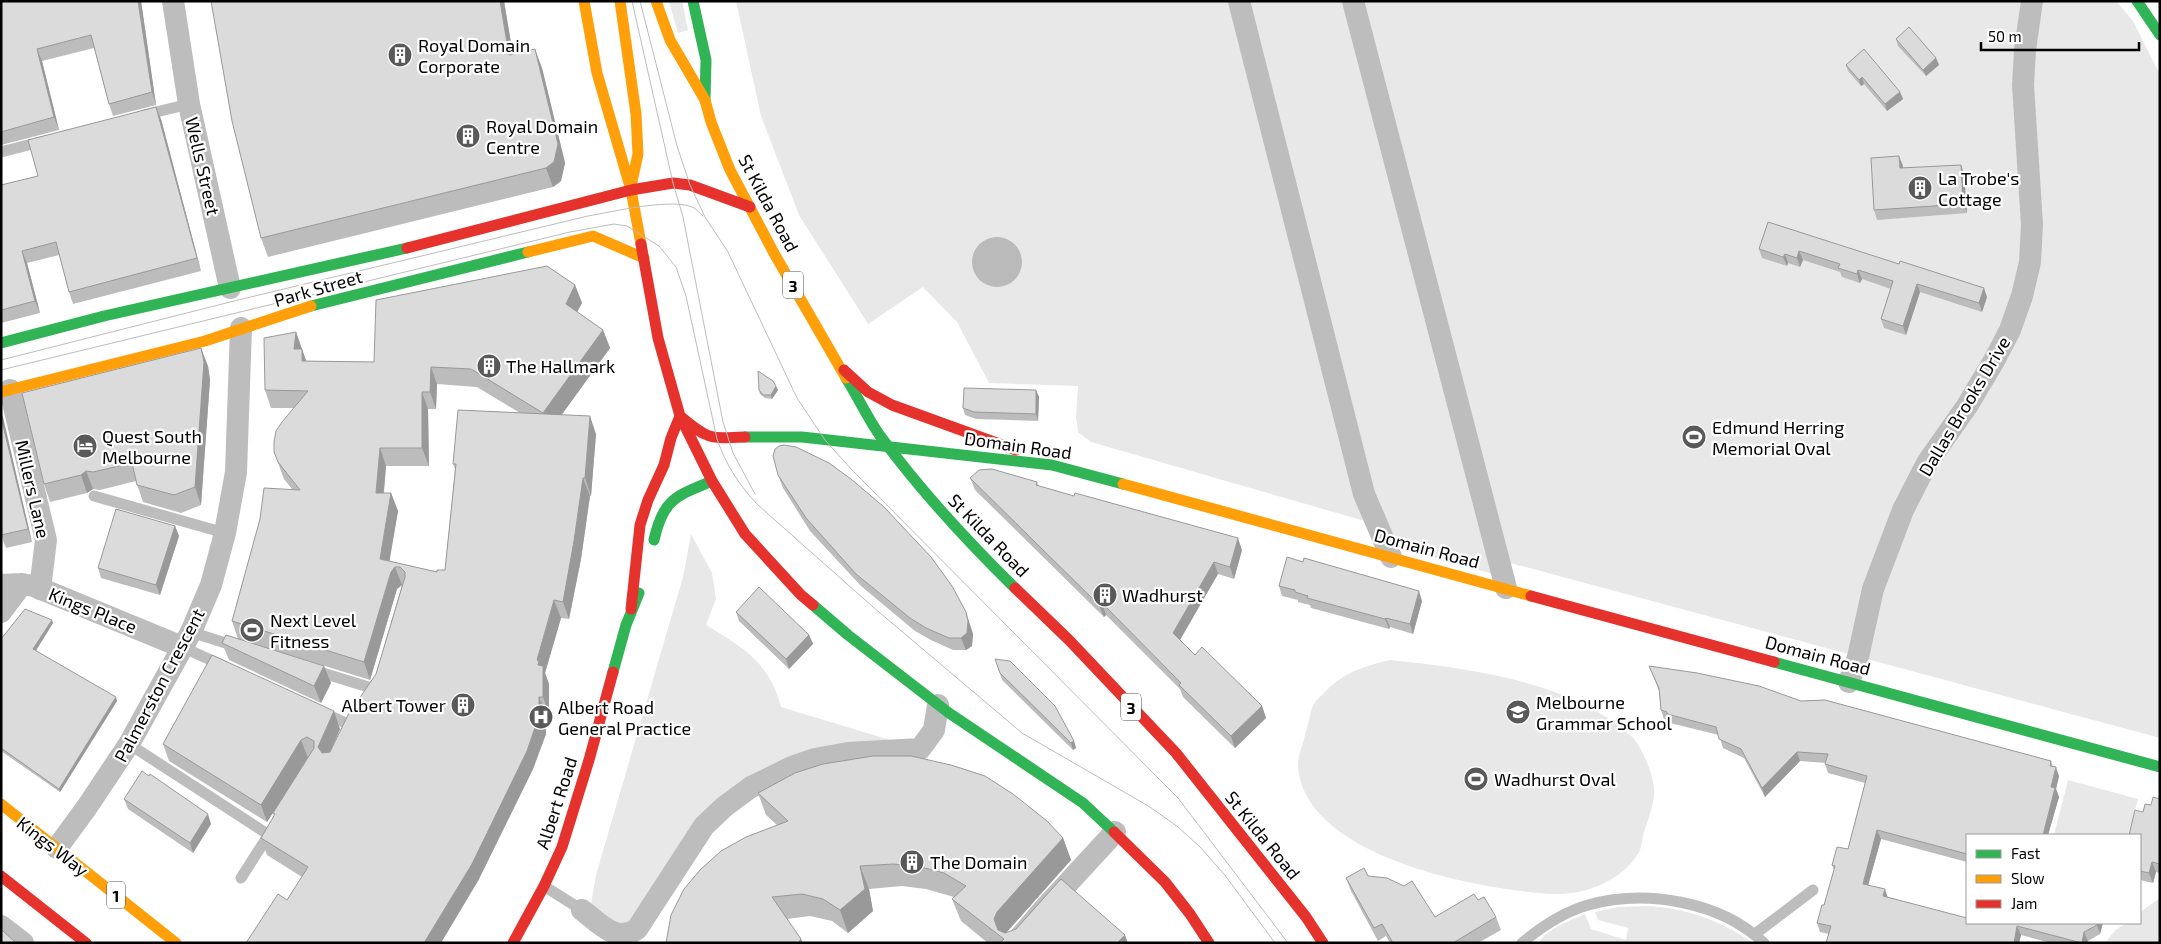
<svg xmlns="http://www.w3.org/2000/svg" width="2161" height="944" font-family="'Exo 2',sans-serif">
<rect width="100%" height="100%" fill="#fff"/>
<!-- green -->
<path fill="#e8e8e8" d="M682 1 688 30 678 33 669 2Z
M736 1H2116L2133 21 2160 75V738L1492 558 1496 575 1394 546 1389 528 1091 442 1078 432 1076 417 1078 386 989 383 957 322 923 287 868 324 799 215 761 116Z
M691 534 712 573 716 599 706 625C744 648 769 662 781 707L890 740 749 782 628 928 590 910 596 875 683 577Z
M1390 660C1468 668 1569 681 1630 735 1642 745 1656 780 1654 795 1653 807 1648 820 1644 832 1642 839 1642 848 1638 854 1622 880 1585 895 1556 894 1483 891 1305 858 1298 767 1297 757 1304 742 1306 731 1309 723 1310 711 1314 704 1316 700 1321 696 1324 693 1344 672 1362 667 1390 660Z
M2068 780 2138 799 2128 835H2054Z
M2160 898V943H2105C2117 928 2120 923 2140 923V912Z
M1648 906C1686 908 1722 921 1753 943H1539C1543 931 1573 919 1585 914L1591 929 1626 940 1628 928 1598 920 1595 912 1618 907Z"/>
<!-- water -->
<path fill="#bababa" d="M972 262a25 25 0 1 1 50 0a25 25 0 1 1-50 0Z"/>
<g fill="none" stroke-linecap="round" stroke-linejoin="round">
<!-- lane -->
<path stroke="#bdbdbd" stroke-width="11" d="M144 115 189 104
M1 152 44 141
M94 496 225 533
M191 632 238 647
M182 647 224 666
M313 670 375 689
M322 712 350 725
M129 744 269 835
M241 878 271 831
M544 886 582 910
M1755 934 1813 890
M1522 943C1541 927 1564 912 1588 905 1645 889 1720 901 1764 943"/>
<!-- street -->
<path stroke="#bdbdbd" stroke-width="22" d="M173 1 189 104 230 288
M1239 1 1364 494 1391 557
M1353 1 1506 588
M10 390 46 540 40 589
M1 585 22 584 34 586 182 647
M1 612 22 584
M1849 682 1858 657 1873 589 1903 510 1927 463 1967 406 1995 359 2010 330 2022 296 2030 262 2032 225 2023 85 2025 50 2032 1
M57 848 87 807 129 744 191 632 211 585 225 533 236 472 241 328
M582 910C598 922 616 944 637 929L704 826 724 807 751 787 792 767 815 759 848 753 920 749 934 730 938 705
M1 926 23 943
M1015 943 1044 909 1115 832"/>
<!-- fast -->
<path stroke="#30b455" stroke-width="11" d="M693 1 706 60 705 100
M2137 1 2160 35
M311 306 528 252
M1 343 104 316 407 248
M846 378C858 397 868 419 881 437 921 491 967 541 1015 588
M745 437H802L1052 465 1123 484
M654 540C663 499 676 496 712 481
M813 605 848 635 949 713 1083 803 1114 832
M1774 662 2160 767
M613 672 626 625 639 593"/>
<!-- slow -->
<path stroke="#ff9f0a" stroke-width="11" d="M584 1 597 73 631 190 641 244
M620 1 636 114 638 154 631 186
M656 1 670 40 705 100 711 122 730 170 775 255 846 378
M528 252 593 236 644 258
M1 392 205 341 311 306
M1123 484 1531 596
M1 804 176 943"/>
<!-- jam -->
<path stroke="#e5322d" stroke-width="11" d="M631 190 673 183 690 185 750 207
M641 244 658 338 680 416 712 481 745 534 801 595 813 605
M407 248 631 190
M844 370 868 392 892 405 1016 450
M1015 588 1069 640 1176 753 1306 917 1323 943
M1531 596 1774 662
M631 609 640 525 648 500 664 465 671 438 680 416C707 439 709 439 745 437
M1114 832 1165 882 1190 914 1209 943
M1 876 86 943
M513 943 544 886 562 847 589 760 613 672"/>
<!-- tram -->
<path stroke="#bdbdbd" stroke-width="1" d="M632 1 673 183 683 217 723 422 733 453 755 494
M640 1 677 146 690 185 705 217 728 252 797 398 825 440 852 470 1178 798 1288 943
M1 360 234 301 588 216C611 212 675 197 694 208 697 210 700 213 703 216
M1 370 570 232 614 224 627 226 659 246 676 267 686 296 717 439C726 465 739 485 758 505L873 607 1022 733 1150 807 1178 827 1200 847 1224 874 1275 943"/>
</g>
<!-- wall -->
<path fill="#bcbcbc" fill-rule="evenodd" d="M1 1H141L156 105 113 116 109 104 94 48 42 61 59 130 1 145Z
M211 1H504L513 54 542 68 565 163 561 181 553 187 268 257 261 238Z
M1896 39 1936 58 1939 65 1926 76 1898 46Z
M1846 65 1900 92 1903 99 1887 111 1864 84 1861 86 1848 71Z
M161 119 201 271 73 304 69 292 59 255 27 263 40 313 1 323V185L38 176Z
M1961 165 1964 174 1967 213 1877 220 1874 210 1903 166V168Z
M1768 222 1987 297 1982 312 1920 292 1906 335 1884 328 1881 319 1891 289 1862 279 1860 283 1842 277 1840 272 1803 260 1800 267 1788 263 1787 266 1762 258 1759 249Z
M575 285 582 303 577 312 603 330 610 348 561 415 596 434 591 496H590L581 559 569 619 561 618 545 673 549 684V714H546V734L533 769 478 881 287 900 302 877 267 855 261 838 274 816 273 813 308 758 267 822 169 761 163 744 340 729 330 752 376 674 402 585 397 589 370 680 238 639 232 621 292 489 284 479 274 452 294 408H271L265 390 296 332 306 361 374 362ZM437 384 477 387 520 413 453 464 455 469 445 570 437 572 389 561 398 511 391 493H384L386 466H429L428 409H436Z
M208 366 210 380 201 505 181 513 143 502 136 481 100 490 93 489 87 493 50 502 44 484Z
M759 390H778L772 399 765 398 760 394Z
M1036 390 1039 397 1038 421 976 419 965 415 963 408Z
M1 412 32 542 6 548 1 535Z
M778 475 970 625 973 634 972 646 966 650H953L931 640 915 631 861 586 810 531 783 488Z
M970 478 1037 482 1039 486 1242 550 1234 579 1218 574 1180 640 1195 655 1262 706 1266 718 1235 748 1183 697 1180 689 1106 615 1104 617 975 490Z
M175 526 179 536 160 595 101 578 98 568Z
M1279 586 1422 601 1413 634 1390 627 1389 629 1311 608 1310 605 1298 602V600L1282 596Z
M736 612 809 635 813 644 789 669 739 621Z
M53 623 36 651 117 701 60 792 1 751V639Z
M222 643 324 666 331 683 321 703 229 660Z
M995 659 1074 741 1076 748 1073 750 1002 680Z
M1649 666 1801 701 2051 761 2053 767 2059 776 2056 789 2059 797 2048 835H1967V862L1881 839 1868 885 1888 897 1967 923H2103L2100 934 2088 941 2087 943H2051L2021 935 2019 943H1826L1829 934 1820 932 1817 923 1824 905 1834 870 1832 865 1848 849 1865 783 1828 773 1825 764 1826 763 1800 761 1765 797 1744 758 1723 748 1719 735 1670 723V721L1664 719 1661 710 1659 691Z
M758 793 1063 838 1071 860 1006 933 1128 943H988L961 921 952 899 954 897 926 889 902 886 869 889 873 911 848 933 832 921 810 916 787 919 801 939 803 943H666L777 825 766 815Z
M124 799 211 824 193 853 128 809Z
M2160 799V873L2156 872 2153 883 2140 880V835L2143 812Z
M1368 876 1435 917 1478 900 1496 917 1501 930 1478 943H1390L1386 936 1378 941 1351 891 1346 878Z"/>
<!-- shaded-wall -->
<path fill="#999" d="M138 1H141L156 105 152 92Z
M500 1H504L516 74 509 55Z
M37 49 42 61 59 130 54 117Z
M535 49 542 68 565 163 561 181 553 187 546 168Z
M1936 58 1939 65 1926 76 1923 70Z
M1862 77 1864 84 1861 86 1859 80Z
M1900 92 1903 99 1887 111 1885 104Z
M156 107 161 119 201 271 197 258Z
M1899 156 1903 166V178L1900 168Z
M1961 165 1964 174 1967 213 1963 204Z
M22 251 27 263 40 313 35 301Z
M1799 251 1803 260 1800 267 1797 258Z
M1785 254 1788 263 1787 266 1783 257Z
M1858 270 1862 279 1860 283 1857 274Z
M1917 284 1920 292 1906 335 1903 326Z
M575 285 582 303 572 321 566 304Z
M1984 288 1987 297 1982 312 1979 303Z
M603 330 610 348 550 431 543 413Z
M296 332 308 366V378L294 349Z
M201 348 208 366 210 380 201 505 195 487Z
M431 367 437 384 436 409 430 392Z
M776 386 778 390 772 399 771 395Z
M1036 390 1039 397 1038 421 1036 414Z
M422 392 428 409 429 466 422 448Z
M1 412 3 417 32 542 28 529 1 417Z
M590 416 596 434 591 496 585 478Z
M380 448 386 466 382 510 376 493Z
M86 471 93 489 87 493 81 475Z
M583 478 590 496 581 559 569 619 563 602Z
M391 493 398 511 387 576 380 559Z
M175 526 179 536 160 595 156 585Z
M1238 538 1242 550 1234 579 1230 567Z
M1214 562 1218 574 1177 645 1173 633Z
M395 567 402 585 397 589 370 680 364 662 391 572Z
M1419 591 1422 601 1413 634 1410 624Z
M554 600 561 618 545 673 549 684V714L543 697 537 660Z
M1102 603 1106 615 1104 617 1099 605Z
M966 612 973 634 972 646 966 650 961 638Z
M1386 618 1390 627 1389 629 1385 619Z
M52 620 53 623 34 653 33 649Z
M809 635 813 644 789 669 786 659Z
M324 666 331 683 321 703 314 686Z
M116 697 117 701 60 792 59 789Z
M539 697 546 714V734L533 769 478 881 441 943H424Z
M1262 706 1266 718 1235 748 1231 736Z
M334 711 340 729 325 764 318 747Z
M301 740 308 758 267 822 261 805Z
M1074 741 1076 748 1073 750 1071 743Z
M1797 752 1800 761 1765 797 1762 788Z
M2056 767 2059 776 2056 789 2059 797 2048 835H2043L2051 787Z
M208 814 211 824 193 853 190 843Z
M1877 830 1881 839 1866 893 1863 884Z
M1063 838 1071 860 1005 934 1000 936 994 919 997 912Z
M2152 862 2156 872 2153 883 2149 873Z
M860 866 869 889 873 911 848 933 840 910Z
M1885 889 1888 898 1883 896Z
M2097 923H2103L2100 934 2097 925Z
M2017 926 2021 935 2019 943H2014Z
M2084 932 2088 941 2087 943H2082Z
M1125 935 1128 943H1117Z
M801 939 803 943H798Z"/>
<!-- building -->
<path fill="#dbdbdb" stroke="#999" d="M1 1H138L152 92 109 104 91 35 37 49 54 117 1 132Z
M211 1H500L509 55 535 49 558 144 554 162 546 168 261 238 232 121Z
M1909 27 1936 58 1923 70 1896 39Z
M1864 49 1900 92 1885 104 1862 77 1859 80 1846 65Z
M156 107 197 258 69 292 56 242 22 251 35 301 1 310V185L38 176 28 140Z
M1899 156 1900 168 1961 165 1963 204 1874 210 1871 158Z
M1768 222 1899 264 1900 261 1984 288 1979 303 1917 284 1903 326 1881 319 1893 281 1858 270 1857 274 1838 268 1840 264 1799 251 1797 258 1785 254 1783 257 1759 249Z
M547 266 575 285 566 304 603 330 543 413 471 369 431 367 430 392H422V448H380L376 493H391L380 559 437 572V570H445L456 464H453L458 410 590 416 585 478H583L574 541 563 602 554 600 537 660 539 661 538 665 543 666V697H539V716L527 751 472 864 424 943H246L278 894 287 900 308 867 261 838 275 814 273 813 314 748V741L307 737 301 740 261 805 163 744 212 655 334 711 318 747 322 753 330 752 348 715 376 674 405 577V572L400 567H395L391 572 364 662 232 621 260 519 264 488 300 490 278 462 274 452V442L276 431 282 422 308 391 265 390 264 338 296 332 294 349H302V361L374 362 376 300Z
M201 348 204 362 195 487 174 495 137 485 132 463 93 472 86 471 81 475 44 484 22 393Z
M758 371 773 381 776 386 771 395H763L759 390Z
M964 388 1036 390V414L974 412 963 408Z
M1 417 28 529 1 535Z
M784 445 796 447 829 463 851 479 884 507 931 557 952 586 966 612 968 621 967 633 961 638H949L926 628 910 618 856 574 806 518 778 475 773 456 775 449 779 446Z
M992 469 1037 482 1036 485 1074 496 1075 493 1238 538 1230 567 1214 562 1173 633 1195 655 1202 647 1262 706 1231 736 1179 685 1181 683 1102 603 1099 605 970 478 979 470Z
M116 509 175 526 156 585 98 568Z
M1287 557 1303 562 1304 558 1419 591 1410 624 1386 618 1385 619 1307 598 1308 596 1295 592V590L1279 586Z
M759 587 809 635 786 659 736 612Z
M25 609 52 620 33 649 116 697 59 789 1 748V639Z
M226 635 324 666 314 686 222 643Z
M995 659 1010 661 1055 706 1074 741 1071 743 1000 673Z
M1649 666 1697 673 1759 686 1801 701 1825 700 2051 761 2050 766 2056 767 2051 787 2055 788 2043 835H1967V854L1877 830 1863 884 1885 889 1883 896 1967 918V923H2097V925L2084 932 2082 943 2017 926 2014 943H1826L1831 926 1817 923 1822 905H1824L1835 866 1832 865 1837 847 1848 849 1867 776 1825 764 1828 754 1797 752 1762 788 1741 749 1719 739 1716 727 1667 714V712L1661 710 1659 688Z
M873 756H911L951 765 985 776 1013 794 1047 821 1063 838 997 912 994 919 998 930 1005 933 1016 929 1061 879 1125 935 1117 943H1000L1004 939 952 899 966 886 944 873 917 866 893 864 860 866 865 889 840 910 823 899 802 894 772 897 801 939 798 943H666L671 915 684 889 700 870 721 851 746 837 788 821 758 793 795 773 823 764Z
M142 771 149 776 150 774 208 814 190 843 124 799Z
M2153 797 2160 799V864L2152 862 2149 873 2140 871V835H2129L2135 810 2143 812 2145 804 2151 805Z
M1364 868 1368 876 1387 878 1404 886 1412 881 1435 917 1474 894 1478 900 1484 897 1496 917 1453 943H1393L1382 924 1374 928 1346 878Z
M1 929 16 943H1Z"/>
<!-- icons -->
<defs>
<symbol id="building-disc" viewBox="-11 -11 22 22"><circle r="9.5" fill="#595959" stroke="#fff"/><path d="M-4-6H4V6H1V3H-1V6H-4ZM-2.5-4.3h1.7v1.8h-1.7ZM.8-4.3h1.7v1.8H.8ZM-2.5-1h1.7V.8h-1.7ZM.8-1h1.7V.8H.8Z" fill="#fff"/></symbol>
<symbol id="stadium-disc" viewBox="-11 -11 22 22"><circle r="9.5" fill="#595959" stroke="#fff"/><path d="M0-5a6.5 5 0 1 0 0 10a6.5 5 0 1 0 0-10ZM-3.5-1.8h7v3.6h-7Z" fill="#fff"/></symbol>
<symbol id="hotel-disc" viewBox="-11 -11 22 22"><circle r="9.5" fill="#595959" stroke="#fff"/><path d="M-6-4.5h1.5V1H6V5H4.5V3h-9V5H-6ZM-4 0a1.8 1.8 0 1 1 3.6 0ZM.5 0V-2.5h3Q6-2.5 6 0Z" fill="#fff"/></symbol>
<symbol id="school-disc" viewBox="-11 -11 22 22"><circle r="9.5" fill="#595959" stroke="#fff"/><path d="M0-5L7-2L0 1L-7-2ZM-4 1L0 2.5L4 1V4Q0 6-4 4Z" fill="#fff"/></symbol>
<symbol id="hospital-disc" viewBox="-11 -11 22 22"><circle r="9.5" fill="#595959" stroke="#fff"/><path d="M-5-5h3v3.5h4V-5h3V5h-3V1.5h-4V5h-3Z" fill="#fff"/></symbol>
</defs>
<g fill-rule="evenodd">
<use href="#building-disc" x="386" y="41" width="28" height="28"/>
<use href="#building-disc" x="454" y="122" width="28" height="28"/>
<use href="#building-disc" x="1906" y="174" width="28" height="28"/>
<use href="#building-disc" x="475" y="352" width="28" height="28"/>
<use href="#stadium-disc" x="1680" y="423" width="28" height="28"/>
<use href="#hotel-disc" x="71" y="432" width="28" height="28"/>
<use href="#building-disc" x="1091" y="581" width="28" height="28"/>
<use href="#stadium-disc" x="238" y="616" width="28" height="28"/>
<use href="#building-disc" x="449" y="691" width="28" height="28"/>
<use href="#school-disc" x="1504" y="698" width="28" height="28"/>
<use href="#hospital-disc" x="527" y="703" width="28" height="28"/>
<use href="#stadium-disc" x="1462" y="765" width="28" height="28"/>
<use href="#building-disc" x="898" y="848" width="28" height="28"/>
</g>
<g text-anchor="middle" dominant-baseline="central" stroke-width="4.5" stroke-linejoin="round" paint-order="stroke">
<!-- shield labels -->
<g fill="#fff" stroke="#4c4c4c" stroke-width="1">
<rect x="783" y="271.5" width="20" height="27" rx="4"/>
<rect x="1121" y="693.5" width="20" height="27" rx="4"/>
<rect x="107" y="881.5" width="18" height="27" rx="4"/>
</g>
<g font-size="16" font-weight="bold" fill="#000">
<text x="793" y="285">3</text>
<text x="1131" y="707">3</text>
<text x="116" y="895">1</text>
</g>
<!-- poi labels -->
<g font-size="18" fill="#000" stroke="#fff" text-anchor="start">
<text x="418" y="45">Royal Domain<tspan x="418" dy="21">Corporate</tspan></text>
<text x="486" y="126">Royal Domain<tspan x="486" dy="21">Centre</tspan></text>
<text x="1938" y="178">La Trobe's<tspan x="1938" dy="21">Cottage</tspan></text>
<text x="506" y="366">The Hallmark</text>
<text x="1712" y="427">Edmund Herring<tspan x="1712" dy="21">Memorial Oval</tspan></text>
<text x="102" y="436">Quest South<tspan x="102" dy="21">Melbourne</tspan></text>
<text x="1122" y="595">Wadhurst</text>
<text x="270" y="620">Next Level<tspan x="270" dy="21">Fitness</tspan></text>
<text x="1536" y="702">Melbourne<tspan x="1536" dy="21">Grammar School</tspan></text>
<text x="446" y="705" text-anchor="end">Albert Tower</text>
<text x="558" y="707">Albert Road<tspan x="558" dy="21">General Practice</tspan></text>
<text x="1494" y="779">Wadhurst Oval</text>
<text x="930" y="862">The Domain</text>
</g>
<!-- street labels -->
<g font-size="18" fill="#000" stroke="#fff">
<text transform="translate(203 166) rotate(77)">Wells Street</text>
<text transform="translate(769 203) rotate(62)">St Kilda Road</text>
<text transform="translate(318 288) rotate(-16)">Park Street</text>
<text transform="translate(1964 406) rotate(-59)">Dallas Brooks Drive</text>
<text transform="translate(1018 445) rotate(8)">Domain Road</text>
<text transform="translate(33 489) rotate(77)">Millers Lane</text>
<text transform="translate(989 535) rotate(46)">St Kilda Road</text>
<text transform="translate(1427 548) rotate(15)">Domain Road</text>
<text transform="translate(93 610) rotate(22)">Kings Place</text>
<text transform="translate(1818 655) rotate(15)">Domain Road</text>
<text transform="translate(159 685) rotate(-62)">Palmerston Crescent</text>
<text transform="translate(556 803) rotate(-72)">Albert Road</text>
<text transform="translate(1263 835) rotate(51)">St Kilda Road</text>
<text transform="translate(53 846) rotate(38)">Kings Way</text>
</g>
</g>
<!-- border -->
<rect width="2161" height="944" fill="none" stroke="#000000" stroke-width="5"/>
<!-- legend -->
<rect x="1966" y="834" width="175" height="90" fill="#ffffff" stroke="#999999"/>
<rect x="1976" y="850" width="25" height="8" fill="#30b455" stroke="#999999"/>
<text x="2011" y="859" font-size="15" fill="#000000">Fast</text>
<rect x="1976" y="875" width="25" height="8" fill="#ff9f0a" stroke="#999999"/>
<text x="2011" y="884" font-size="15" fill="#000000">Slow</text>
<rect x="1976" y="900" width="25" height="8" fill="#e5322d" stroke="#999999"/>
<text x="2011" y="909" font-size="15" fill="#000000">Jam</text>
<!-- scale -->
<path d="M1981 42v8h158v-8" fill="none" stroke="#000000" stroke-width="2.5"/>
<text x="1988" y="42" font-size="15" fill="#000000" stroke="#ffffff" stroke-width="4" paint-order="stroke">50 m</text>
</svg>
